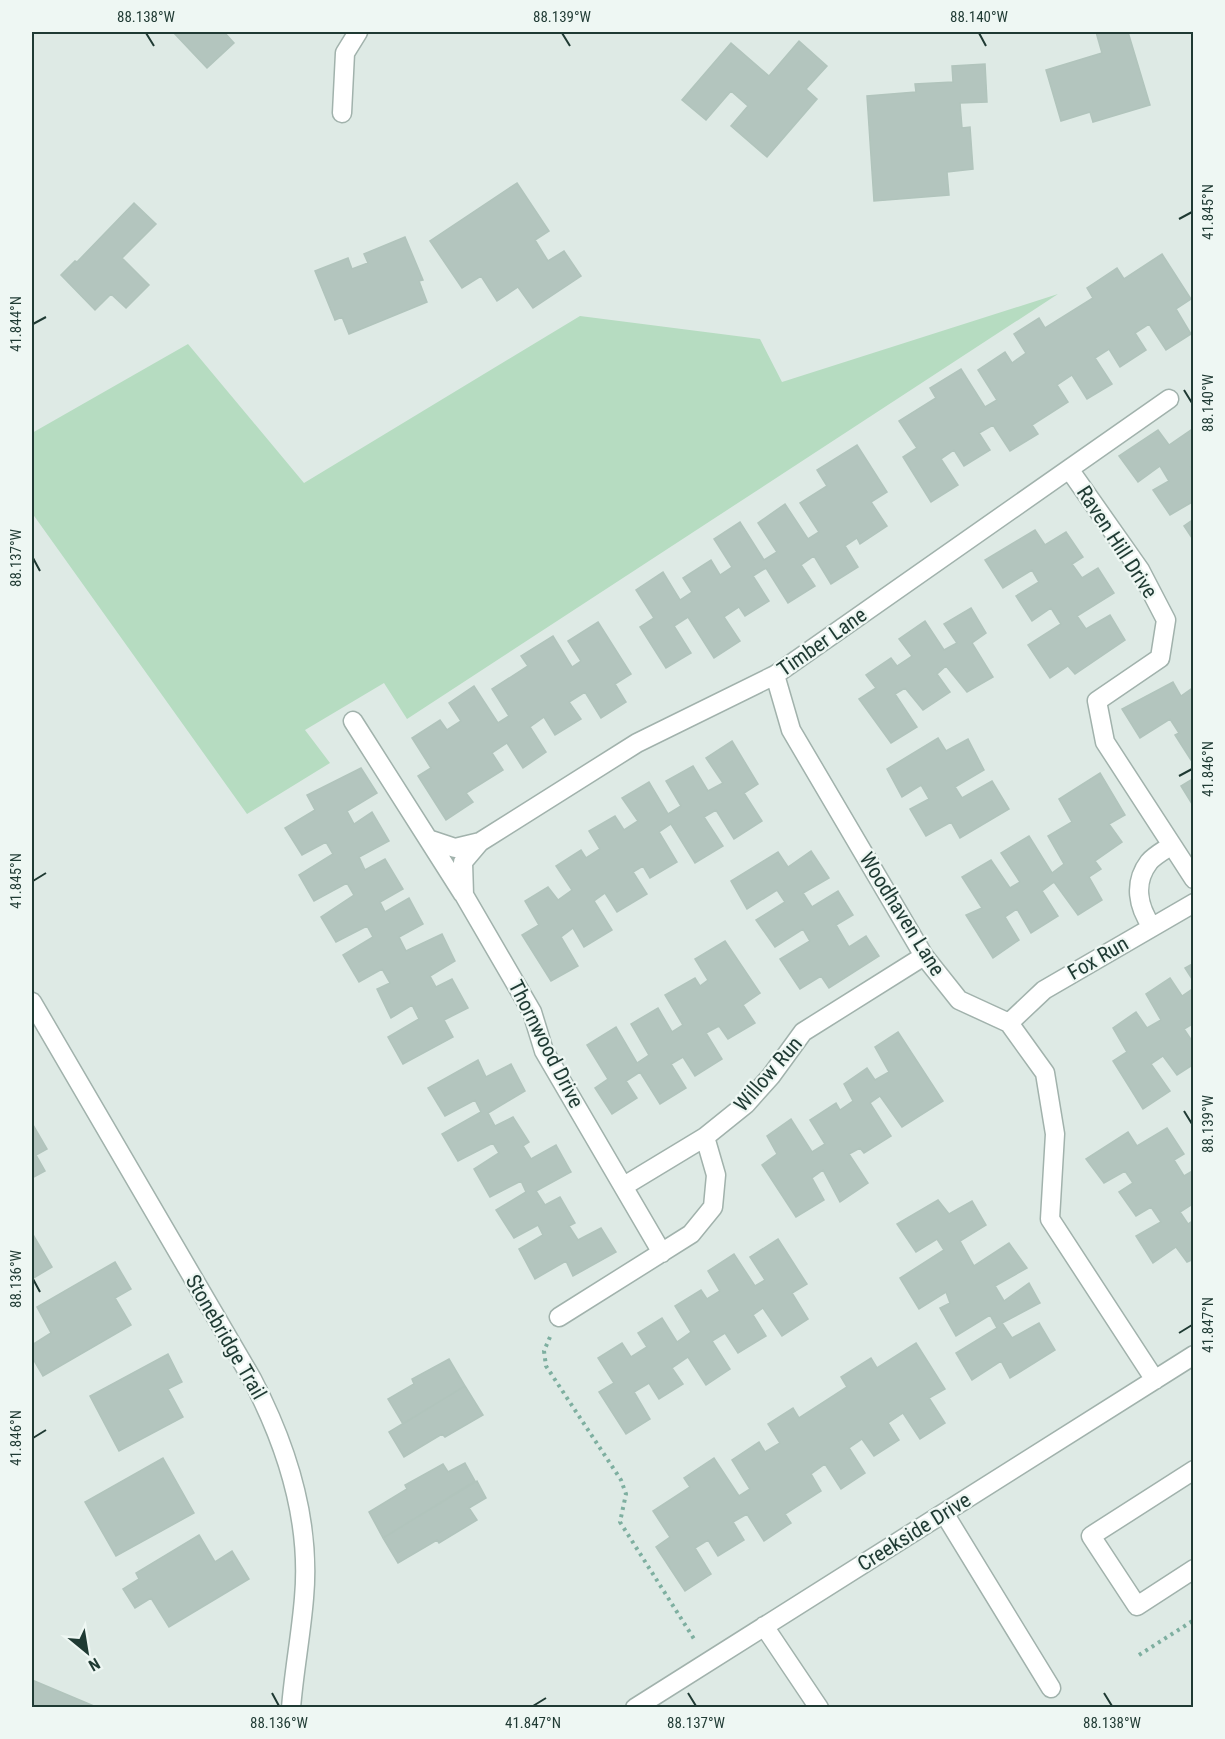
<svg xmlns="http://www.w3.org/2000/svg" width="1225" height="1739" font-family="'Roboto Condensed',sans-serif">
<rect width="100%" height="100%" fill="#deeae5"/>
<!-- green -->
<path fill="#b6dcc1" d="M1058 294 407 719 384 683 305 730 330 763 247 814 32 513V433L188 344 304 483 580 316 760 339 782 382Z"/>
<!-- building -->
<path fill="#b3c5be" stroke="#b1c4bc" stroke-width="1.5" d="M173 32H224L234 43 207 68Z
M1096 32H1128L1150 105 1093 122 1090 112 1061 121 1046 70 1102 53Z
M799 41 827 66 806 89 817 99 767 157 731 126 748 106 731 91 706 120 682 100 731 43 769 76Z
M985 64 987 102 960 103 962 128 970 127 973 169 947 172 949 195 874 201 867 96 916 92 915 84 953 82 952 66Z
M517 183 549 231 535 240 548 261 564 251 581 276 533 308 518 287 497 301 481 276 462 288 430 241Z
M134 203 156 224 122 258 149 285 126 308 111 294 95 310 61 275 75 261 77 262Z
M405 237 423 280 419 281 427 302 349 334 342 317 335 320 315 271 348 258 352 269 368 263 364 254Z
M1162 254 1191 299 1176 309 1191 334 1166 350 1149 324 1135 333 1146 350 1120 367 1109 349 1095 358 1112 384 1087 399 1072 375 1057 385 1068 402 1032 425 1038 434 1010 451 993 425 979 433 990 450 964 466 954 450 941 459 958 485 931 502 903 457 917 448 899 421 936 398 930 388 961 369 985 407 997 400 978 370 1005 352 1012 363 1026 353 1014 334 1039 318 1045 328 1093 298 1087 288 1117 268 1124 279Z
M1194 428V466L1191 467 1194 470V501L1170 515 1153 490 1169 481 1160 466 1138 482 1119 456 1158 430 1169 445Z
M857 445 887 492 871 502 887 526 860 544 857 538 845 546 858 567 831 584 814 556 801 565 815 586 788 603 766 568 753 576 769 601 745 616 739 607 724 617 740 641 714 658 688 617 674 626 691 653 666 668 640 627 654 618 636 590 663 572 680 600 692 592 683 578 711 560 720 575 732 567 714 539 740 522 764 560 777 552 758 523 785 504 808 539 819 532 800 503 827 486 817 470Z
M1194 519V541L1184 526Z
M1035 530 1045 545 1066 532 1083 557 1072 564 1082 578 1098 568 1114 593 1077 616 1086 629 1110 615 1125 640 1075 674 1068 666 1050 678 1028 645 1061 624 1051 608 1032 621 1016 596 1039 582 1032 570 1003 588 985 560Z
M971 608 986 633 972 643 993 677 967 692 946 666 937 674 950 692 923 710 905 688 895 694 917 727 891 743 859 699 876 688 866 675 891 658 897 666 912 656 899 639 925 621 944 650 957 643 944 624Z
M598 622 631 674 615 684 626 702 601 718 585 692 569 702 581 719 555 735 544 717 530 727 546 752 523 768 507 743 492 753 503 770 466 793 473 802 446 820 418 776 431 768 412 738 440 720 447 730 461 721 449 703 474 686 498 723 509 716 492 689 528 666 521 656 553 636 572 667 581 661 568 641Z
M1173 682 1181 696 1194 687V759L1191 760 1175 735 1179 733 1170 719 1140 738 1122 709Z
M938 738 946 751 968 739 984 770 955 787 962 798 992 781 1009 809 960 838 951 822 926 836 910 809 929 799 921 785 902 797 887 769Z
M732 741 758 784 744 793 762 821 734 839 716 810 704 817 723 846 695 863 671 824 659 832 677 862 650 878 643 866 633 872 647 894 617 912 605 893 594 901 612 930 584 947 573 928 561 937 578 966 551 981 522 935 539 925 525 901 548 887 558 900 572 890 556 866 581 850 586 858 600 849 589 831 615 816 624 830 638 821 622 798 649 782 668 814 681 806 666 781 693 766 708 791 723 783 706 758Z
M361 768 377 793 347 811 354 824 372 812 389 841 359 857 365 870 385 859 403 889 380 902 385 912 409 898 423 924 399 937 406 951 442 934 455 961 430 976 436 987 452 979 468 1008 444 1020 453 1037 403 1064 388 1037 419 1019 412 1005 391 1018 377 989 390 983 382 969 359 982 343 955 373 937 367 926 336 942 321 917 354 895 347 883 314 901 299 875 333 854 326 842 302 855 285 828 315 810 307 795Z
M1100 773 1125 815 1109 824 1122 842 1095 861 1101 869 1089 877 1102 900 1078 915 1054 882 1042 891 1058 916 1031 933 1017 909 1005 917 1019 940 993 958 966 915 982 908 962 877 991 860 1010 888 1020 882 1001 853 1029 836 1052 873 1064 864 1048 836 1072 822 1059 799Z
M1194 778V807L1181 786Z
M811 851 829 878 803 893 812 907 838 891 853 915 836 925 849 947 866 936 879 956 829 988 821 976 800 989 780 959 810 941 803 929 775 947 756 920 785 902 777 890 747 909 731 881 778 852 788 867Z
M725 941 760 993 743 1005 755 1023 728 1039 719 1026 706 1033 722 1059 695 1076 683 1057 671 1064 686 1088 660 1104 640 1072 626 1081 637 1098 612 1114 595 1088 608 1079 587 1045 616 1027 637 1063 649 1055 631 1024 658 1008 672 1032 683 1025 665 995 695 978 700 986 708 980 695 959Z
M1194 963V982L1185 968Z
M1170 978 1182 996 1194 988V1023L1184 1029 1194 1044V1064L1177 1075 1163 1056 1151 1064 1170 1091 1143 1109 1113 1061 1127 1052 1113 1028 1136 1012 1147 1028 1161 1020 1146 994Z
M898 1032 943 1101 902 1127 880 1096 870 1103 891 1136 864 1153 860 1148 849 1154 868 1183 840 1202 823 1170 812 1178 824 1200 796 1217 762 1165 777 1154 767 1136 791 1119 812 1152 825 1144 810 1120 836 1103 840 1110 853 1101 844 1084 867 1068 875 1080 889 1072 875 1047Z
M478 1060 486 1077 511 1064 525 1091 488 1113 495 1126 513 1117 529 1142 523 1146 531 1159 556 1145 571 1172 536 1191 545 1205 560 1197 575 1223 569 1226 578 1240 601 1228 616 1252 573 1276 566 1261 535 1279 519 1249 543 1235 538 1225 514 1238 496 1210 526 1192 521 1181 490 1197 474 1169 499 1153 493 1143 458 1161 442 1134 481 1112 475 1100 445 1116 428 1088Z
M32 1123 47 1149 36 1155 45 1171 32 1178Z
M1167 1128 1184 1154 1174 1160 1184 1176 1194 1170V1203L1180 1212 1188 1224 1194 1220V1259L1187 1262 1176 1247 1153 1263 1136 1236 1161 1222 1151 1207 1136 1216 1119 1192 1133 1183 1125 1171 1104 1183 1086 1159 1128 1132 1137 1146Z
M938 1200 949 1214 972 1201 986 1225 960 1241 974 1266 1009 1243 1027 1268 995 1286 1004 1301 1029 1283 1040 1303 1002 1323 1012 1338 1039 1323 1055 1350 1010 1378 1001 1361 972 1380 956 1353 997 1328 990 1315 956 1336 940 1308 950 1303 946 1292 919 1309 900 1278 944 1250 937 1239 916 1252 897 1224Z
M32 1233 52 1267 32 1279Z
M778 1239 807 1284 792 1293 808 1319 782 1336 763 1308 753 1315 766 1336 738 1353 725 1333 712 1341 730 1369 706 1385 688 1357 672 1368 683 1384 659 1399 649 1383 634 1392 650 1419 626 1434 599 1392 614 1383 598 1358 622 1343 631 1357 647 1347 638 1333 662 1318 677 1342 691 1332 675 1306 701 1290 707 1299 720 1291 708 1271 734 1254 755 1286 765 1280 750 1257Z
M115 1262 131 1289 115 1298 131 1325 43 1376 32 1357V1345L51 1333 37 1307Z
M916 1343 945 1389 929 1398 945 1423 920 1439 903 1413 888 1423 899 1440 874 1456 862 1439 849 1448 865 1473 841 1489 825 1464 811 1474 821 1491 785 1514 791 1523 764 1541 747 1514 733 1522 744 1540 718 1556 708 1540 695 1548 711 1574 685 1591 656 1547 670 1537 653 1511 690 1487 684 1478 714 1458 739 1496 750 1489 732 1460 759 1442 765 1452 780 1443 768 1424 793 1408 799 1418 847 1387 841 1377 871 1358 877 1368Z
M168 1354 182 1382 168 1389 183 1417 119 1451 90 1396Z
M449 1359 465 1386 403 1424 388 1399 414 1384 412 1379Z
M465 1386 483 1415 445 1437 442 1434 404 1457 389 1432Z
M163 1458 194 1513 116 1556 85 1502Z
M465 1463 475 1481 383 1538 369 1512 407 1489 405 1485 443 1464 448 1472Z
M477 1481 486 1498 469 1508 477 1520 439 1543 437 1540 398 1563 383 1538Z
M199 1535 215 1562 232 1551 249 1579 169 1627 151 1598 135 1608 123 1589 139 1579 136 1573Z
M32 1680 94 1706V1708H32Z"/>
<g fill="none" stroke-linecap="round" stroke-linejoin="round">
<defs>
<path id="minor" d="M342 113 345 53 358 32
M1069 469 1140 570 1166 620 1160 658 1097 701 1105 742 1194 879
M775 675 791 730 924 956 959 1000 1009 1023 1045 1073 1055 1134 1050 1219 1155 1380
M353 721 463 894
M428 839 455 848 480 842
M1152 927C1138 907 1133 883 1149 862 1155 855 1165 850 1172 845
M32 1002 252 1379C287 1446 311 1521 304 1598 301 1635 294 1671 291 1708
M1009 1023 1044 990 1194 903
M624 1186 705 1137 746 1104 771 1076 803 1032 924 956
M662 1253 544 1051 532 1012 464 895 463 862 480 842 637 743 775 675 1169 399
M559 1317 691 1234 713 1207 716 1175 705 1137
M1194 1470 1091 1536 1137 1606 1194 1569
M944 1513 1051 1688
M764 1626 819 1708
M635 1708 1194 1355"/>
</defs>
<!-- minor casing -->
<use href="#minor" stroke="#a1b2ac" stroke-width="21"/>
<!-- path -->
<path stroke="#7eafa0" stroke-width="4" stroke-dasharray="3 4.5" stroke-linecap="butt" d="M550 1337 544 1351 546 1366 621 1480 626 1494 620 1522 696 1642
M1139 1655 1194 1620"/>
<!-- minor -->
<use href="#minor" stroke="#fff" stroke-width="18"/>
</g>
<!-- ticks -->
<path fill="none" stroke="#1f3a33" stroke-width="2" d="M146 33 154 46M562 33 570 46M979 33 986 46M1179 219 1192 212M33 324 46 317M1184 390 1192 403M33 558 40 571M1179 776 1192 769M33 881 46 873M1184 1111 1192 1124M33 1279 40 1292M1179 1333 1192 1325M33 1438 46 1430M272 1693 279 1706M688 1693 696 1706M1104 1693 1112 1706M533 1706 546 1698"/>
<g text-anchor="middle" dominant-baseline="central" stroke-width="4.5" stroke-linejoin="round" paint-order="stroke">
<!-- street labels -->
<g font-size="21" fill="#1f3a33" stroke="#eef7f3">
<text transform="translate(1117 542) rotate(57)">Raven Hill Drive</text>
<text transform="translate(822 642) rotate(-35)">Timber Lane</text>
<text transform="translate(902 914) rotate(58)">Woodhaven Lane</text>
<text transform="translate(1098 958) rotate(-30)">Fox Run</text>
<text transform="translate(546 1044) rotate(63)">Thornwood Drive</text>
<text transform="translate(768 1074) rotate(-49)">Willow Run</text>
<text transform="translate(226 1337) rotate(60)">Stonebridge Trail</text>
<text transform="translate(914 1532) rotate(-32)">Creekside Drive</text>
</g>
</g>
<!-- border -->
<rect width="1225" height="1739" fill="none" stroke="#eef7f3" stroke-width="66"/>
<!-- north arrow -->
<g transform="translate(87 1652) rotate(150)" stroke="#eef7f3" stroke-width="4.5" paint-order="stroke">
<path d="M0-4.5L10 22L0 15L-10 22Z" fill="#1f3a33"/>
<text y="-9" font-size="16" font-weight="bold" text-anchor="middle" fill="#1f3a33">N</text>
</g>
<rect x="33" y="33" width="1159" height="1673" fill="none" stroke="#1f3a33" stroke-width="2"/>
<g font-size="15" text-anchor="middle" fill="#1f3a33">
<text x="146" y="22">88.138°W</text>
<text x="562" y="22">88.139°W</text>
<text x="979" y="22">88.140°W</text>
<text transform="translate(1208 212) rotate(-90)" y="5">41.845°N</text>
<text transform="translate(16 324) rotate(-90)" y="5">41.844°N</text>
<text transform="translate(1208 403) rotate(-90)" y="5">88.140°W</text>
<text transform="translate(16 558) rotate(-90)" y="5">88.137°W</text>
<text transform="translate(1208 769) rotate(-90)" y="5">41.846°N</text>
<text transform="translate(16 881) rotate(-90)" y="5">41.845°N</text>
<text transform="translate(1208 1124) rotate(-90)" y="5">88.139°W</text>
<text transform="translate(16 1279) rotate(-90)" y="5">88.136°W</text>
<text transform="translate(1208 1325) rotate(-90)" y="5">41.847°N</text>
<text transform="translate(16 1438) rotate(-90)" y="5">41.846°N</text>
<text x="279" y="1728">88.136°W</text>
<text x="533" y="1728">41.847°N</text>
<text x="696" y="1728">88.137°W</text>
<text x="1112" y="1728">88.138°W</text>
</g>
</svg>
